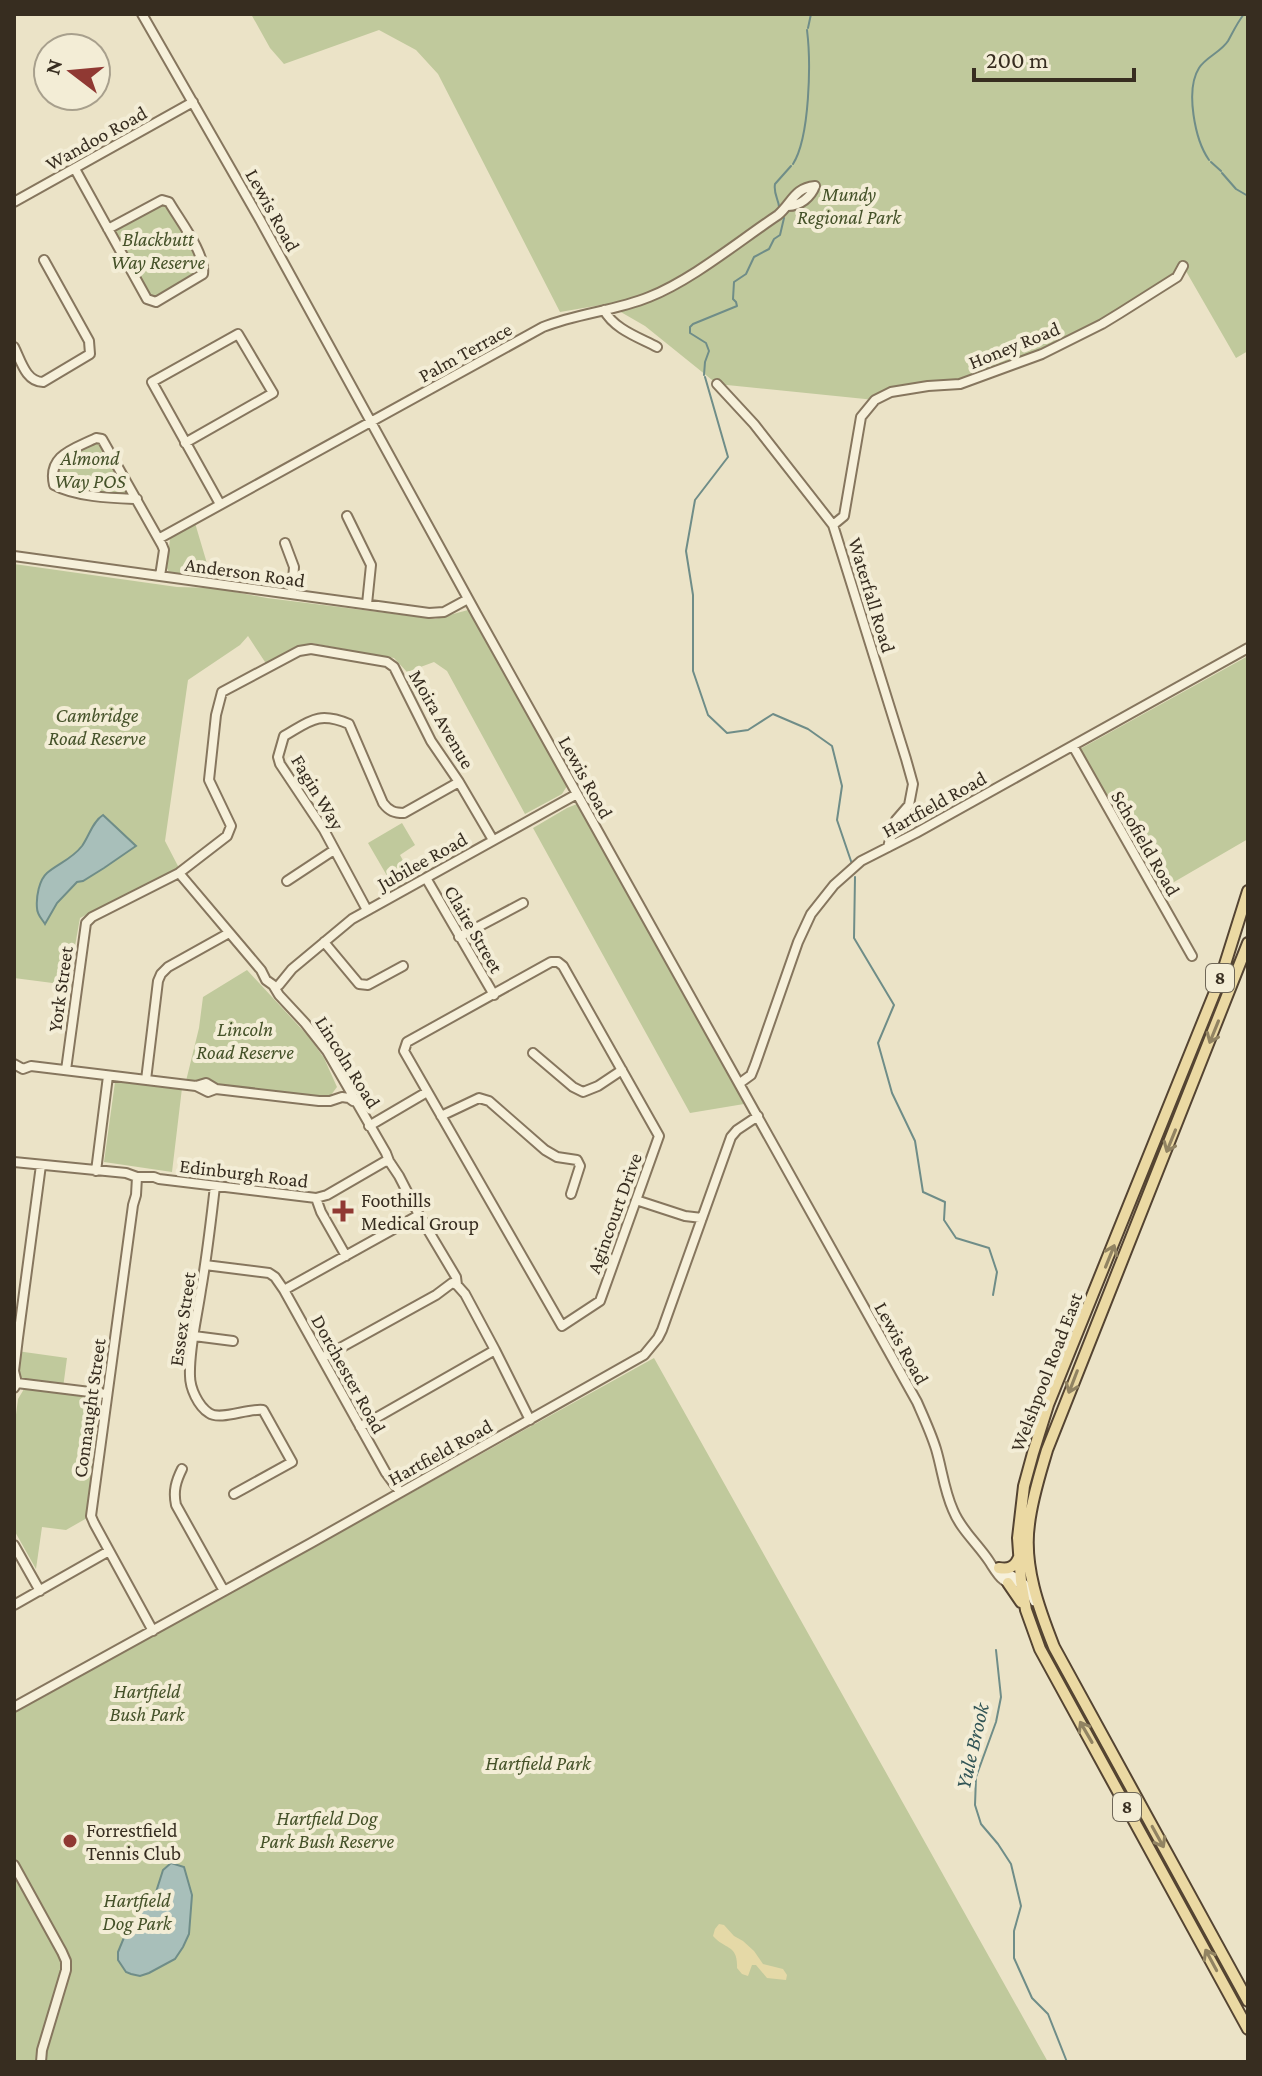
<svg xmlns="http://www.w3.org/2000/svg" width="1262" height="2076" font-family="'Crimson Pro',serif">
<rect width="100%" height="100%" fill="#ebe3c7"/>
<!-- green -->
<path fill="#c0c99c" d="M251 14H1248V351L1236 358 1183 266 1177 277 1042 354 960 384 916 388 875 400 717 384 645 326 607 304 560 312 438 74 416 50 379 30 284 64 270 48Z
M161 203 167 205 201 267 200 273 156 297H150L115 234 116 228Z
M97 442 101 443 127 489 125 497 122 499 54 485 60 457Z
M195 523 211 577 169 572 167 568 170 538Z
M14 564 177 587 214 588 267 598 435 619 468 610 567 786 562 794 525 814 447 671 434 662 407 672 394 658 311 643 267 665 248 636 240 645 188 680 165 841 179 868 80 918 68 985 14 978Z
M1248 656V839L1162 889 1080 749Z
M577 804 737 1091 744 1104 690 1113 533 828 567 808Z
M402 823 415 845 400 855 416 884 397 893 368 843Z
M247 970 309 1037 324 1058 337 1087 331 1095 323 1097 219 1085C206 1081 199 1083 186 1081L199 1028 203 997Z
M115 1082 182 1088 172 1172 104 1162Z
M17 1351 67 1358 63 1388 17 1383Z
M654 1358 1048 2062H14V1713Z
M24 1389 98 1398 101 1404 87 1518 66 1530 42 1527 36 1569 14 1530V1430L18 1399Z"/>
<!-- sand -->
<path fill="#e5d9a7" d="M719 1924 724 1925 734 1936 743 1941 754 1951 763 1964 783 1969 787 1975 786 1980 767 1978 756 1965H752L748 1976 742 1974 737 1968C738 1944 725 1950 713 1936L715 1929Z"/>
<!-- water -->
<path fill="#a8bfba" stroke="#6f8d88" stroke-width="2" d="M103 815 136 846 104 868 83 881 77 882 57 903 45 924C42 919 37 915 37 908 36 897 39 880 47 873 59 863 72 859 82 846 89 836 93 821 103 815Z
M171 1863 184 1867 192 1895 189 1934 183 1947 175 1959 149 1973 140 1976 131 1974 126 1972 118 1960V1952L125 1935 156 1892 163 1870Z"/>
<g fill="none" stroke-linecap="round" stroke-linejoin="round">
<!-- stream -->
<path stroke="#6f8d88" stroke-width="2" d="M808 28 811 14
M1209 160C1195 140 1185 90 1199 68 1206 57 1221 52 1228 41 1233 32 1237 23 1244 14
M1211 162 1221 171
M793 164C810 137 811 62 807 30
M1222 173 1236 189 1248 196
M779 209C780 201 773 195 775 184L791 166
M704 375 705 362 709 351 706 343 690 333V327L693 324 737 306 736 302 733 299 734 282 746 274 754 257 769 249 774 239 780 235 784 218
M705 377 728 457 695 500 686 551 693 595V671L708 715 727 733 748 730 773 714 808 729 832 746 842 786 837 820 852 864
M855 877 854 938 894 1005 878 1043 892 1093 915 1141 923 1192 945 1202 944 1220 956 1238 989 1248 997 1272 993 1295
M996 1650 1001 1697 996 1722 976 1777 975 1805 981 1824 998 1844 1011 1864 1021 1906 1014 1931V1958L1032 1998 1048 2014 1067 2062"/>
<defs>
<path id="minor" d="M142 14 259 218 477 615 917 1402C924 1418 931 1433 936 1449 942 1469 944 1490 953 1510 961 1530 977 1543 989 1561 997 1573 1004 1589 1021 1581
M75 169 147 299 156 302 203 274C206 254 180 221 169 202L162 200 108 229
M14 202 193 102
M788 206C800 206 811 197 815 186
M604 310C614 329 638 337 657 347
M14 347C21 361 26 382 43 382L90 354 89 341 44 260
M717 384 754 424 833 525 906 759 913 784 909 805 896 820 888 847
M185 443 273 393 238 334 152 382 220 504
M137 499C112 498 76 497 54 485 47 455 74 449 96 438L102 439 162 545 164 550 160 576
M347 516 371 565 367 604
M833 525 844 516 861 417 875 400 891 392 928 386 960 384 1042 354 1102 324 1120 313 1177 277 1183 266
M160 538 543 327C578 313 615 311 649 297 692 280 739 241 778 215 792 203 794 188 815 186
M285 543 294 567 292 594
M14 556 429 613 444 612 468 599
M1073 746 1192 956
M179 873 261 970 266 980 273 985 279 995 305 1023 327 1051 386 1153 389 1161 399 1176 419 1215 456 1277 457 1285 465 1294 495 1350 530 1420
M426 878 494 995
M287 881 334 850
M367 910 324 830 280 764 278 757 284 736C310 721 318 711 349 724L383 803C389 811 394 813 404 813L459 782
M459 937 523 903
M324 942 359 984 368 985 403 966
M551 962H558L563 966 659 1136 600 1301 562 1326 404 1051 407 1042Z
M279 985 292 969 352 919 577 794
M533 1053 573 1087 583 1092 598 1086 622 1070
M14 1064 23 1069 31 1066 196 1086 206 1083 216 1089 319 1101H330L342 1097 349 1098 353 1101
M66 1070 86 923 92 917 179 873 227 836 231 826 209 780 216 715 222 692 299 651 311 649 387 662 394 667 431 741 459 782 493 840
M146 1080 158 981 161 974 168 967 229 933
M740 1083 751 1075 755 1065 798 942 811 914 834 885 861 861 916 833 1248 648
M196 1086 208 1092 216 1089
M441 1116 479 1098 489 1101 545 1150 557 1157 577 1160 580 1166 571 1194
M369 1126 427 1092
M14 1162 126 1173 137 1177H154L159 1179 316 1198 327 1195 384 1162 389 1161
M96 1171 108 1076
M137 1177 136 1195 133 1205 91 1516 94 1523 153 1631
M215 1186C211 1221 207 1256 201 1290 197 1318 189 1348 190 1376 190 1388 198 1406 209 1413 220 1421 248 1408 263 1410L292 1462 234 1494
M316 1198 321 1212 346 1256
M636 1200 685 1216 702 1218
M205 1265 269 1273 275 1277 284 1290 419 1215
M284 1290 386 1473 400 1492
M194 1336 233 1341
M322 1358 436 1295 452 1283 457 1285
M17 1383 106 1394
M14 1388 17 1383 14 1371 18 1338 41 1165
M360 1427 495 1350
M182 1469C176 1481 173 1491 176 1505L224 1591
M14 1545 40 1591
M999 1568C1016 1580 1025 1577 1034 1601
M14 1605 109 1551
M14 1707 311 1543 644 1355 658 1338 662 1330 731 1137 737 1130 758 1116
M14 1865 62 1952 66 1961V1970L42 2050 41 2062"/>
<path id="major" d="M1248 891 1221 977 1048 1405 1033 1453 1024 1486 1018 1538 1021 1581 1026 1610 1040 1649 1248 2029
M1248 943 1047 1450C1040 1474 1032 1498 1029 1524 1023 1566 1039 1609 1054 1647L1248 2001
M999 1568C1009 1570 1015 1567 1019 1557
M1008 1583 1021 1602"/>
</defs>
<!-- minor casing -->
<use href="#minor" stroke="#86765e" stroke-width="12"/>
<!-- major casing -->
<use href="#major" stroke="#544432" stroke-width="14"/>
<!-- minor -->
<use href="#minor" stroke="#f6f0da" stroke-width="8"/>
<!-- major -->
<use href="#major" stroke="#ebd9a3" stroke-width="10"/>
</g>
<!-- one-way arrows -->
<defs><path id="oneway-shaft" d="M-6 0H5M1.5-3L5.5 0L1.5 3" fill="none" stroke-width="1.6" stroke-linecap="round" stroke-linejoin="round" transform="scale(2)"/></defs>
<g stroke="#918362">
<use href="#oneway-shaft" transform="translate(1214 1032) rotate(112)"/>
<use href="#oneway-shaft" transform="translate(1171 1141) rotate(112)"/>
<use href="#oneway-shaft" transform="translate(1110 1256) rotate(-68)"/>
<use href="#oneway-shaft" transform="translate(1073 1382) rotate(111)"/>
<use href="#oneway-shaft" transform="translate(1086 1732) rotate(-120)"/>
<use href="#oneway-shaft" transform="translate(1158 1837) rotate(61)"/>
<use href="#oneway-shaft" transform="translate(1211 1960) rotate(-118)"/>
</g>
<!-- markers -->
<g fill="#903933" stroke="#f3edd6" stroke-width="3">
<path d="M339 1199h8v8h8v8h-8v8h-8v-8h-8v-8h8z"/>
<circle cx="70" cy="1841" r="8"/>
</g>
<g text-anchor="middle" dominant-baseline="central" stroke-width="8" stroke-linejoin="round" paint-order="stroke">
<!-- shield labels -->
<g fill="#f3edd6" stroke="#6f6757" stroke-width="2">
<rect x="1206" y="964" width="28" height="28" rx="6"/>
<rect x="1113" y="1793" width="28" height="28" rx="6"/>
</g>
<g font-size="18" font-weight="bold" fill="#372d20">
<text x="1220" y="978">8</text>
<text x="1127" y="1807">8</text>
</g>
<!-- street labels -->
<g font-size="20" fill="#372d20" stroke="#f3edd6">
<text transform="translate(96 138) rotate(-29)">Wandoo Road</text>
<text transform="translate(273 210) rotate(61)">Lewis Road</text>
<text transform="translate(1014 345) rotate(-22)">Honey Road</text>
<text transform="translate(465 352) rotate(-29)">Palm Terrace</text>
<text transform="translate(245 572) rotate(8)">Anderson Road</text>
<text transform="translate(872 595) rotate(73)">Waterfall Road</text>
<text transform="translate(442 719) rotate(60)">Moira Avenue</text>
<text transform="translate(586 777) rotate(61)">Lewis Road</text>
<text transform="translate(318 792) rotate(59)">Fagin Way</text>
<text transform="translate(934 804) rotate(-29)">Hartfield Road</text>
<text transform="translate(1146 843) rotate(60)">Schofield Road</text>
<text transform="translate(422 861) rotate(-29)">Jubilee Road</text>
<text transform="translate(474 929) rotate(60)">Claire Street</text>
<text transform="translate(60 989) rotate(-82)">York Street</text>
<text transform="translate(348 1062) rotate(58)">Lincoln Road</text>
<text transform="translate(244 1173) rotate(7)">Edinburgh Road</text>
<text transform="translate(614 1213) rotate(-70)">Agincourt Drive</text>
<text transform="translate(182 1319) rotate(-82)">Essex Street</text>
<text transform="translate(902 1343) rotate(61)">Lewis Road</text>
<text transform="translate(1046 1372) rotate(-69)">Welshpool Road East</text>
<text transform="translate(349 1374) rotate(61)">Dorchester Road</text>
<text transform="translate(89 1408) rotate(-82)">Connaught Street</text>
<text transform="translate(440 1452) rotate(-29)">Hartfield Road</text>
</g>
<!-- park labels -->
<g font-size="20" font-style="italic" fill="#455229" stroke="#f3edd6">
<text x="849" y="194">Mundy<tspan x="849" dy="23">Regional Park</tspan></text>
<text x="158" y="239">Blackbutt<tspan x="158" dy="23">Way Reserve</tspan></text>
<text x="90" y="458">Almond<tspan x="90" dy="23">Way POS</tspan></text>
<text x="97" y="715">Cambridge<tspan x="97" dy="23">Road Reserve</tspan></text>
<text x="245" y="1029">Lincoln<tspan x="245" dy="23">Road Reserve</tspan></text>
<text x="147" y="1691">Hartfield<tspan x="147" dy="23">Bush Park</tspan></text>
<text x="538" y="1763">Hartfield Park</text>
<text x="327" y="1818">Hartfield Dog<tspan x="327" dy="23">Park Bush Reserve</tspan></text>
<text x="137" y="1900">Hartfield<tspan x="137" dy="23">Dog Park</tspan></text>
</g>
<!-- poi labels -->
<g font-size="20" fill="#372d20" stroke="#f3edd6" text-anchor="start">
<text x="361" y="1200">Foothills<tspan x="361" dy="23">Medical Group</tspan></text>
<text x="86" y="1830">Forrestfield<tspan x="86" dy="23">Tennis Club</tspan></text>
</g>
<!-- water labels -->
<g font-size="22" font-style="italic" fill="#315556" stroke="#f3edd6">
<text transform="translate(972 1746) rotate(-77)">Yule Brook</text>
</g>
</g>
<!-- border -->
<rect width="1262" height="2076" fill="none" stroke="#372d20" stroke-width="32"/>
<!-- north arrow -->
<g transform="translate(72 72) rotate(286)"><circle r="38" fill="#f3edd6" stroke="#a8a08d" stroke-width="2"/>
<path d="M0-6L14 30L0 20L-14 30Z" fill="#903933"/>
<text y="-12" font-size="22" font-weight="bold" text-anchor="middle" fill="#372d20">N</text>
</g>
<!-- scale -->
<path d="M974 68v12h160v-12" fill="none" stroke="#372d20" stroke-width="4"/>
<text x="986" y="68" font-size="24" fill="#372d20" stroke="#f3edd6" stroke-width="6" paint-order="stroke">200 m</text>
</svg>
